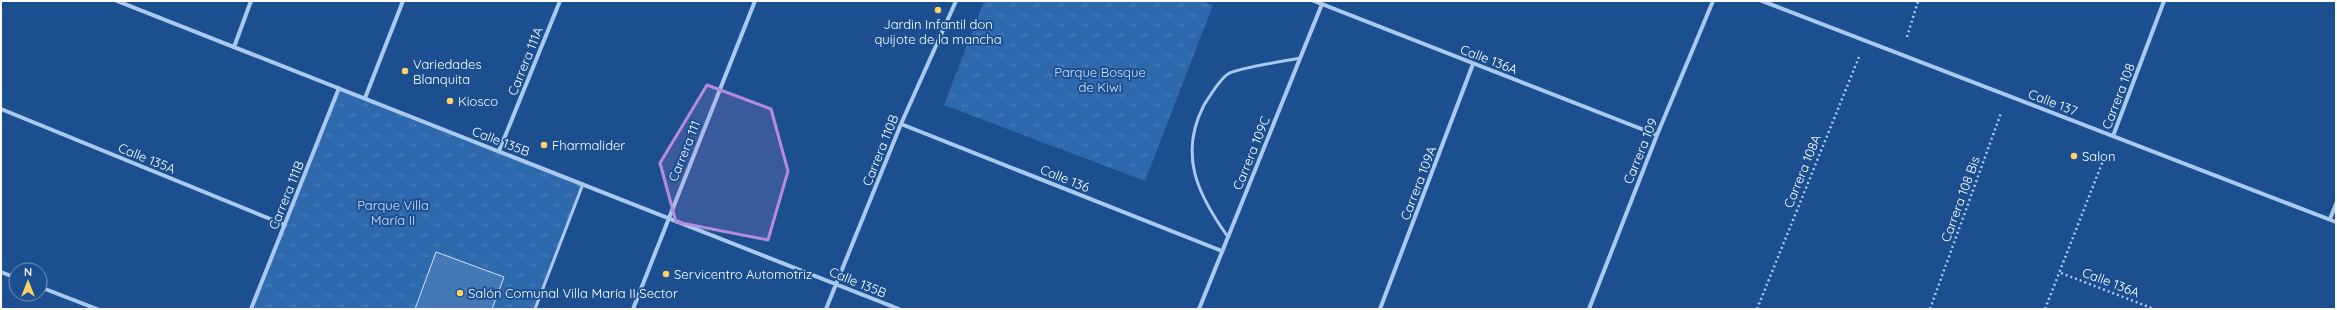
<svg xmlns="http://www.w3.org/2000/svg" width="2337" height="310" font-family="Quicksand,sans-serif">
<defs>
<pattern id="park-tufts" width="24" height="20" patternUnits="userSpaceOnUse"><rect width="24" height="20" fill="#2e69ad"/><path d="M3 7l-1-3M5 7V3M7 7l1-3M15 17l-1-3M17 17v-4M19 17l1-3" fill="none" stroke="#4d80b9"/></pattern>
</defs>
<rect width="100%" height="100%" fill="#1b4f8f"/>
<!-- park -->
<path fill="url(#park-tufts)" d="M984 1H1202L1213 5 1145 181 944 105Z
M339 88 583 183 535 309H251Z"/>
<!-- building -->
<path fill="#4478b7" stroke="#cfe3fa" d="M436 252 504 277 492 309H415Z"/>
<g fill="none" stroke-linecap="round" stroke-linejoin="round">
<!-- path -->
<path stroke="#a9c9ee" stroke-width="2.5" stroke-dasharray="2 3" stroke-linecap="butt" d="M1907 37 1918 1
M2061 273 2154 309
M1757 309 1859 57
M1930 309 2001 113
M2045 309 2106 153"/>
<!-- service -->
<path stroke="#a9c9ee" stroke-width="3" d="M1228 237C1198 195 1178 155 1204 105 1209 97 1221 78 1228 74 1237 68 1286 61 1300 58
M535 309 583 184"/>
<!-- minor -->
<path stroke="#a9c9ee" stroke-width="4" d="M117 1 899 309
M1314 1 1657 135
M1762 1 2336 222
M234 47 251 1
M365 98 403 1
M1 109 285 225
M901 124 1222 251
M2113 136 2164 1
M499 151 560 1
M2330 219 2336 204
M1 272 16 278
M40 287 97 309
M251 309 339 88
M633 309 755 1
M826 309 901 124 956 1
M1199 309 1322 4
M1380 309 1473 64
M1589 309 1657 135 1713 1"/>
</g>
<!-- marked area -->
<path fill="#b68bdc" fill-opacity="0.2" stroke="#b68bdc" stroke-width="3" stroke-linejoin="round" d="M707 85 771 109 788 171 768 240 676 222 660 163Z"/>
<!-- markers -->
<g fill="#ffd166" stroke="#1b4f8f" stroke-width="1.5">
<circle cx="938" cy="10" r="4"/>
<circle cx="405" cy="71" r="4"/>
<circle cx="450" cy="101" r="4"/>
<circle cx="544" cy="145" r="4"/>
<circle cx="2074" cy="156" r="4"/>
<circle cx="666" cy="274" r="4"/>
<circle cx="460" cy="293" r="4"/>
</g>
<g text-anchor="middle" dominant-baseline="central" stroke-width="4" stroke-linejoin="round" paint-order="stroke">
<!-- poi labels -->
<g font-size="13" fill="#fff" stroke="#1b4f8f" text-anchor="start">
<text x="938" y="24" text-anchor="middle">Jardin Infantil don<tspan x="938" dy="15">quijote de la mancha</tspan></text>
<text x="413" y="64">Variedades<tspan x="413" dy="15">Blanquita</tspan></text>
<text x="458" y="101">Kiosco</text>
<text x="552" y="145">Fharmalider</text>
<text x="2082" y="156">Salon</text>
<text x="674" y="274">Servicentro Automotriz</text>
<text x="468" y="293">Salón Comunal Villa María II Sector</text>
</g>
<!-- street labels -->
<g font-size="13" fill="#fff" stroke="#1b4f8f">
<text transform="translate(1489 59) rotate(21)">Calle 136A</text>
<text transform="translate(525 61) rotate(-68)">Carrera 111A</text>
<text transform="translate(2118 96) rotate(-69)">Carrera 108</text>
<text transform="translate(2053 102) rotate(21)">Calle 137</text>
<text transform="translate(501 141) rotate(21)">Calle 135B</text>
<text transform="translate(880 150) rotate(-68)">Carrera 110B</text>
<text transform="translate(684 151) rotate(-68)">Carrera 111</text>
<text transform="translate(1640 151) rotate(-68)">Carrera 109</text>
<text transform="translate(1251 153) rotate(-68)">Carrera 109C</text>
<text transform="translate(147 158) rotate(22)">Calle 135A</text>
<text transform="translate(1802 171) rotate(-68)">Carrera 108A</text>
<text transform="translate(1065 178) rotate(22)">Calle 136</text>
<text transform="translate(1418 183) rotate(-69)">Carrera 109A</text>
<text transform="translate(286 195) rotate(-68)">Carrera 111B</text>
<text transform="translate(1960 199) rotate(-70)">Carrera 108 Bis</text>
<text transform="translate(858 282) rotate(22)">Calle 135B</text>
<text transform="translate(2111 282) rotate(21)">Calle 136A</text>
</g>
<!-- park labels -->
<g font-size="13" fill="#cfe3fa" stroke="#1b4f8f">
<text x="1100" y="72">Parque Bosque<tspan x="1100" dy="15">de Kiwi</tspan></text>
<text x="393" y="205">Parque Villa<tspan x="393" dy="15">María II</tspan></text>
</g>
</g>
<!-- border -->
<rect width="2337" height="310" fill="none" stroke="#ffffff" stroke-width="4"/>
<!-- north arrow -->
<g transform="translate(28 282)"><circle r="19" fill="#1b4f8f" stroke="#7695bc"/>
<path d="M0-3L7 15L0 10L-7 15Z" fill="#ffd166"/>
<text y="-6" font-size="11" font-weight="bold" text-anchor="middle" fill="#ffffff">N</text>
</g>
</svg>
